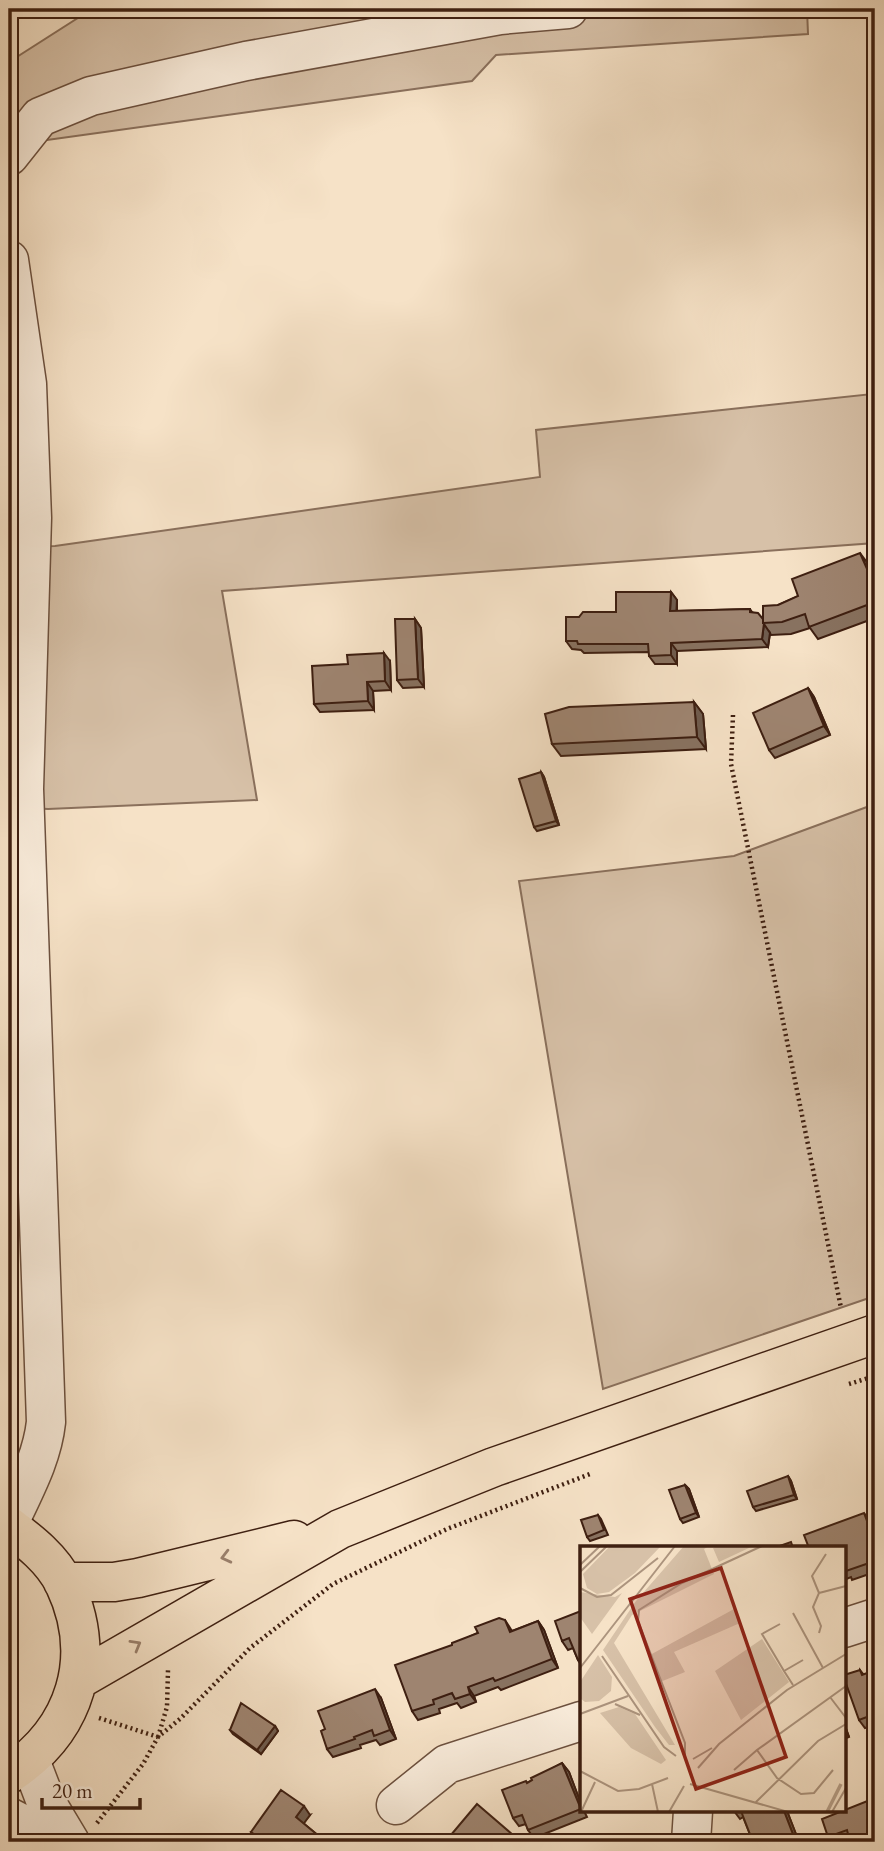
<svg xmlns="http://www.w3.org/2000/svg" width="884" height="1851" font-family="'EB Garamond',serif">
<rect width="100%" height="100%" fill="#f6e2c7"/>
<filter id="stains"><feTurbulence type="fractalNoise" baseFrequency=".00286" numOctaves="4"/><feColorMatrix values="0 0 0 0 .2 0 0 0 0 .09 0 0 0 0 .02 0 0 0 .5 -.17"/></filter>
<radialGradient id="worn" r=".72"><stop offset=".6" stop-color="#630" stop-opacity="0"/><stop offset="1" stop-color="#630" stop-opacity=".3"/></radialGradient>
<!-- green -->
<path fill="#d7c1a8" stroke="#8a705c" stroke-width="2" d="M92 9H807L808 34 496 55 472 81 47 140 9 141V62Z
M872 394 875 425V543L222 591 257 800 48 809 9 807V547L55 546 540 477 536 430Z
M875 804V1296L603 1389 519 881 734 856Z"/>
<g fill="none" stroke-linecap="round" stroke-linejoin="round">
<defs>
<path id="minor" d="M9 156 40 117 91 96 246 61 500 15 568 9
M9 260 27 384 32 518 24 789 46 1422C42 1459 24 1490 9 1523
M844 1628 875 1618
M30 1760 46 1802 70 1842
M396 1805 447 1764 581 1721
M9 1817 57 1842
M691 1842 693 1811"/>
<path id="major" d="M9 1526C30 1542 52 1559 64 1583 99 1657 76 1730 9 1774
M63 1582H114L138 1578 294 1540
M78 1680 340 1529 494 1467 875 1334"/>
</defs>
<!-- minor casing -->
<use href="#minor" stroke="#6c503e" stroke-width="41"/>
<!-- major casing -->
<use href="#major" stroke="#3e1f11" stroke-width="41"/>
<!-- path -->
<path stroke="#3e1f11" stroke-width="4.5" stroke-dasharray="2 3.5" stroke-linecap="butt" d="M733 715 731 764 841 1308
M849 1384 875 1376
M99 1718 158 1737
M158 1737 167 1707 168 1670
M97 1823 143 1764 158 1737 180 1719 250 1648 333 1584 447 1529 590 1474"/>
<!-- minor -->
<use href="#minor" stroke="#f9ecdb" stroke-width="38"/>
<!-- major -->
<use href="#major" stroke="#f6e2c7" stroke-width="38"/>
</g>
<!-- wall -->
<path fill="#887260" stroke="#3e1f11" stroke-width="2" d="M869 565 870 567 875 565V618L818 639 810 628 791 634 771 635 770 633 768 647 677 651V664H655L649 656V652L584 653 581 650 572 649 566 641 579 617 616 612 671 592 677 600V611L750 609 752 612 763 619 778 605Z
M415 619 421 628 424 687 403 688 397 680Z
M390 661 391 690 373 691 374 710 320 712 314 704Z
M808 688 814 697 830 735 775 758 769 750Z
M694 702 703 714 706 749 561 756 552 744Z
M541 772 544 777 559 825 537 831 534 827Z
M788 1476 791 1481 797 1499 756 1511 753 1507Z
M685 1485 689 1489 699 1517 683 1523 680 1519Z
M598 1515 601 1519 608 1535 590 1541 587 1537Z
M870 1521 875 1535V1572L852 1580 851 1577 844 1580V1548Z
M581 1611V1665L578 1660 573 1648 568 1650 562 1641Z
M505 1620 512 1631 538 1621 544 1630 558 1668 501 1690 498 1687 474 1696 476 1702 461 1708 457 1703 439 1709 440 1713 418 1720 412 1711 452 1645Z
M860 1670 864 1675 875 1670V1725L865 1728 859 1720Z
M381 1698 396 1739 380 1745 376 1740 360 1745 361 1748 333 1757 327 1749Z
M844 1723 849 1737 844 1739Z
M275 1726 278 1731 261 1754 233 1734 230 1730Z
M562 1763 569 1772 581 1804V1811H584L587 1817 534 1838 528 1830 526 1824 519 1826 513 1818 527 1783Z
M875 1798 850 1840 844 1842H832L828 1837Z
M734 1811H787L799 1842H753L743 1817 740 1819Z
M310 1815 303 1823 326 1842H259L251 1832Z"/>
<!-- shaded-wall -->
<path fill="#6f5c4e" stroke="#3e1f11" stroke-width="2" d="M860 553 869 565 875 581 867 569Z
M671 592 677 600 676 619 670 611Z
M415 619 421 628 424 687 418 679Z
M764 624 770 633 768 647 762 639Z
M671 643 677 651V664L671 655Z
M384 653 390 661 391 690 385 681Z
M367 682 373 691 374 710 368 701Z
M808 688 814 697 830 735 824 726Z
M694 702 703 714 706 749 697 737Z
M541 772 544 777 559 825 556 821Z
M788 1476 791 1481 797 1499 794 1495Z
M685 1485 689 1489 699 1517 696 1513Z
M864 1513 870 1521 875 1535V1542Z
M538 1621 544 1630 558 1668 552 1659Z
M468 1687 474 1696 476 1702 470 1694Z
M375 1689 381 1698 396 1739 390 1730Z
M844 1723 849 1737 844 1729Z
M275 1726 278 1731 261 1754 257 1750Z
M562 1763 569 1772 581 1804V1810Z
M304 1806 310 1815 302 1826 296 1817Z
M784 1811H787L799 1842 794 1837Z
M513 1835 518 1842H507Z"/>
<!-- building -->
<path fill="#9e8470" stroke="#3e1f11" stroke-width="2" d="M860 553 867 569 875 565V602L809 627 805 614 782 622 763 623V606L778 605 798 596 792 579Z
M616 592H671L670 611 750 609V612L758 613 763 619V623H764L762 639 671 643V655L649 656 648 644H578L577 641H566V617H579L583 612H616Z
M395 619H415L418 679 397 680Z
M384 653 385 681 367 682 368 701 314 704 312 666 348 664 347 655Z
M808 688 824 726 769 750 753 713Z
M694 702 697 737 552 744 545 714 569 707Z
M541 772 556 821 534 827 519 779Z
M788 1476 794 1495 753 1507 747 1491Z
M685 1485 696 1513 680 1519 669 1490Z
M864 1513 875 1542V1561L846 1571 845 1568 844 1569V1548H809L804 1535Z
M598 1515 604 1530 587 1537 581 1520Z
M791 1542 793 1548H774Z
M581 1611V1659L578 1660 569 1638 562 1641 555 1621Z
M499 1618 505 1620 510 1632 538 1621 552 1659 495 1681 493 1678 468 1687 470 1694 455 1699 452 1693 433 1700 434 1704 412 1711 395 1665 452 1645V1643L478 1633 475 1627Z
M860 1670 862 1675 875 1670V1714L859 1720 844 1678V1675Z
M375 1689 390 1730 374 1736 372 1730 354 1737 355 1739 327 1749 321 1731 325 1729 318 1711Z
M241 1703 275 1726 257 1750 230 1730Z
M562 1763 581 1809 528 1830 522 1815 513 1818 502 1790 526 1781 527 1783 532 1780 531 1778Z
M281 1790 304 1806 296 1817 326 1842H264L251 1832Z
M875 1798V1842H850L847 1830 828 1837 822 1819Z
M477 1804 513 1835 507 1842H445Z
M741 1811H784L794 1837 781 1842H753Z"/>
<!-- one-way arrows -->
<defs><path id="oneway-chevron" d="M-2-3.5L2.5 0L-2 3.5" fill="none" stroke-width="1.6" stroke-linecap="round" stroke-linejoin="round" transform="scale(1.75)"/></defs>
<g stroke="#9a806c">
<use href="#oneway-chevron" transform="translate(226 1557) rotate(166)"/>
<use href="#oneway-chevron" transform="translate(136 1645) rotate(-30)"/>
</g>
<!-- overview -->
<g transform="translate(580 1546)">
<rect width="266" height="266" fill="#f6e2c7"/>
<path d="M30 0H81L55 27 29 46 17 48 7 42 3 28ZM104 0H129L124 3 134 28 52 69 34 97 95 199H89L75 181 23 104 56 55ZM138 0H170L171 1 139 16 133 2ZM0 46 35 51 42 47 12 88 0 71ZM154 63 160 77 94 106 105 126 80 136 70 109ZM182 93 209 136 161 174 135 125ZM18 109 32 131 31 145 19 155 5 156 0 152V136ZM39 161 55 168 86 214 81 218 51 202 20 167Z" fill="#d7c1a8"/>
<path fill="none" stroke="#b7a089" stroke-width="3.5" d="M247 266 261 238"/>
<path fill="none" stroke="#ac947e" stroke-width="2" d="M0 19 20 0M0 26 27 0M0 42 17 51 31 49 78 12M239 47 266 40M213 67 243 122M200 78 182 88 204 125M239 87 241 80 233 61 239 47 232 30 246 8M22 110 84 201 96 210M0 122 95 0M213 139 204 125 223 114M250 151 266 172M35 158 60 169M0 168 48 150M105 209V197L58 75 59 64 102 37 182 0M113 213 132 202M118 222 139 198 207 144 266 108M154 224 177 204M253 224 234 247 221 248 197 232 177 204 266 140M0 225 38 245 59 243 88 232M72 238 78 266M110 238 208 266M176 256 238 195 266 178M1 266 15 236M89 266 104 240M252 266 266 242"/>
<path fill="#8f2418" fill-opacity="0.15" stroke="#8f2418" stroke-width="3.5" d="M141 22 206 211 116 243 50 53Z"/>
<rect width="266" height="266" fill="none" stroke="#3e1f11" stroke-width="3.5"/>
</g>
<!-- margin -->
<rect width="884" height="1851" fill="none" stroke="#f6e2c7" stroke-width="35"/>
<rect x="10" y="10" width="863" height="1830" fill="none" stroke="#3e1f11" stroke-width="3.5"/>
<rect x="18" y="18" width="849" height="1816" fill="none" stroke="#3e1f11" stroke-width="2"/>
<!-- scale -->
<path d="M42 1798v10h98v-10" fill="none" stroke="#3e1f11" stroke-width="3.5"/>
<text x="52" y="1798" font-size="21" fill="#3e1f11" stroke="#f9ecdb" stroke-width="5" paint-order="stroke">20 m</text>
<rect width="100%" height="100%" filter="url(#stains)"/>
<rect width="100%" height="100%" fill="url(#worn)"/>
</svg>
